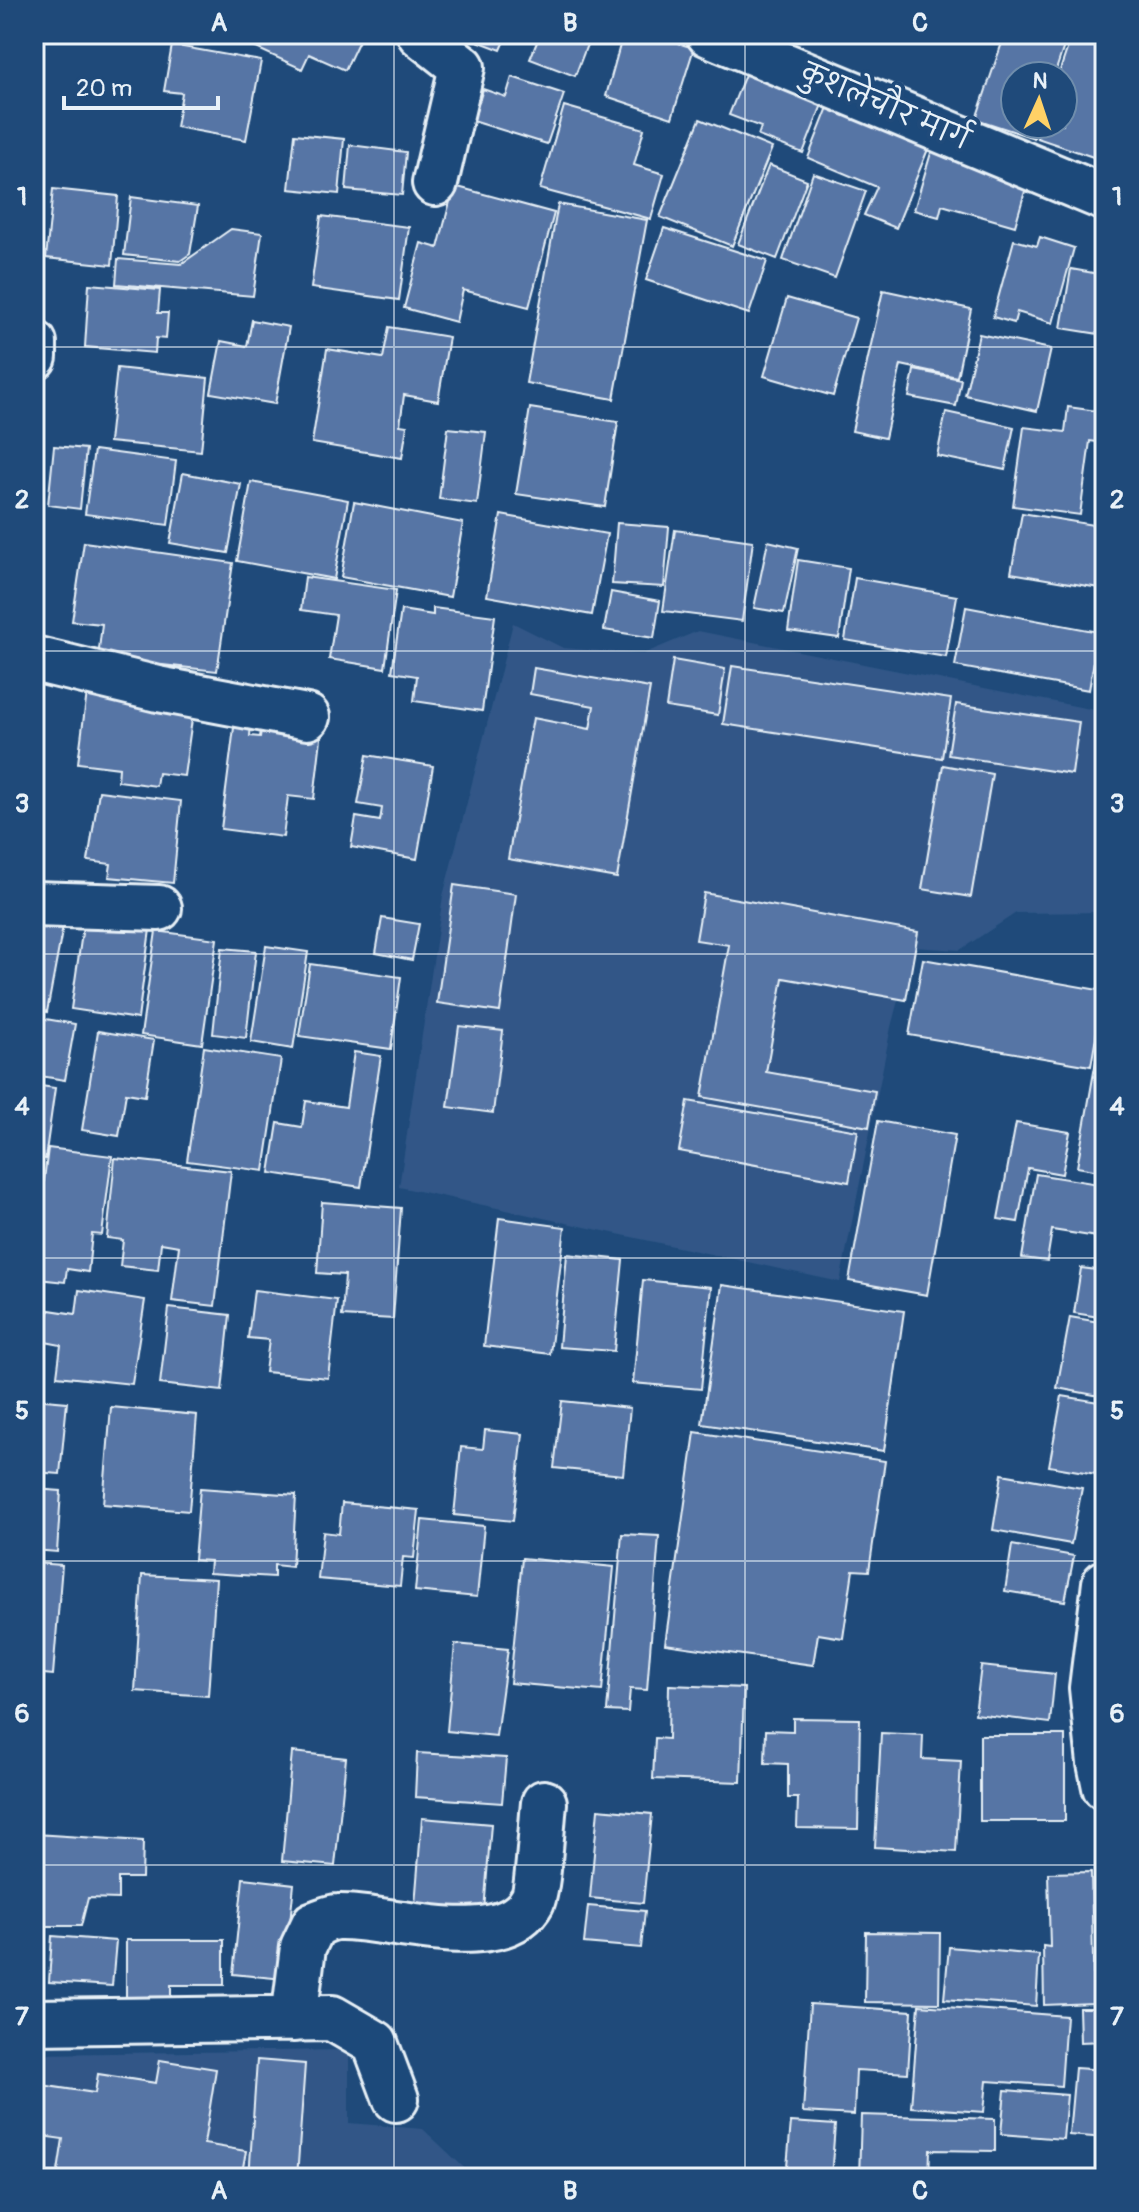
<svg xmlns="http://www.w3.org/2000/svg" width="1139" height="2212" font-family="Pangolin,'Playpen Sans Deva',sans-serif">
<rect width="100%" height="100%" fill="#1f4a7a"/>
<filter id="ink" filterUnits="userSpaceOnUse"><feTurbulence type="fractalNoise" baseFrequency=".0125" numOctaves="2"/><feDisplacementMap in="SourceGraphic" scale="16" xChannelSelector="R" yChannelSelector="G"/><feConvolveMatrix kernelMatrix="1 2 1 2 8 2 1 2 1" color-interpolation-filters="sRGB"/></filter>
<g filter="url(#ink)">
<!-- built -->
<path fill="#305787" d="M513 623 563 648 643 654 698 631 1105 712V912L1016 913 960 950 912 947 891 1027 840 1282 399 1187 443 896Z
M349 2050V2123L423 2129 475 2178H34V2054Z"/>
<!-- building -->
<path fill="#5774a5" stroke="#e8f1f8" stroke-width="2" d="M246 34H362L345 70 309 54 302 69 243 42Z
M459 34H508L501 50Z
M517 34H591L575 76 530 59 537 42Z
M623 34H647L694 48 672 118 606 96Z
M1010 34H1068L1054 76H1015V124H1038L1034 138 976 119 1004 37 1009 38Z
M1072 35 1105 45V161L1037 138 1042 124H1063V76H1058Z
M172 45 261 61 246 140 176 127 182 93 164 91Z
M746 72 823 102 803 153 758 136 761 127 729 115Z
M512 77 564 94 547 144 473 121 483 89 506 97Z
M834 92 935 132 896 228 864 215 877 187 808 158Z
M564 106 644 129 634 165 664 174 651 219 540 189Z
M700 119 772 148 732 246 660 217Z
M295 134 344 139 339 194 289 189Z
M350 145 406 152 402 195 346 190Z
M933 146 1030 174 1015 226 942 205 939 217 914 210Z
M769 165 807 180 777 259 738 244Z
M813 173 866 191 835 278 783 260Z
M454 186 554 213 529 307 463 290 456 322 404 308 421 243 438 248Z
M53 189 118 196 112 265 46 258Z
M131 197 198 206 190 254 180 261 124 255Z
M558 204 647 220 614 399 526 383Z
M321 216 409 227 399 300 311 288Z
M664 228 767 261 749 314 646 280Z
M231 229 262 233 253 296 116 284 118 259 181 264Z
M1040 237 1074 248 1053 323 1017 312 1014 323 993 317 1014 240 1037 246Z
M1071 269 1105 275V335L1061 328Z
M89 284 160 290 158 313H168L166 339 156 338 155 353 85 347Z
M883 290 971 309 957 377 901 365 885 438 852 431Z
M787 298 856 318 833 396 764 376Z
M252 320 289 327 275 404 211 393 221 341 247 346Z
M389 327 449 337 438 401 404 395 400 425 407 426 402 458 312 443 327 349 383 358Z
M979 334 1051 349 1037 411 965 395Z
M117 368 208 378 201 451 109 442Z
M914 370 961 379 956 406 909 397Z
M1068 407 1105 412V443L1090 441 1080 515 1013 506 1024 427 1065 432Z
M530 408 618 422 605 507 516 494Z
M946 412 1014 427 1005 470 937 456Z
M448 428 486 432 477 504 439 499Z
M54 446 86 449 80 509 48 505Z
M94 450 176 461 168 525 85 514Z
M183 473 241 484 228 553 170 543Z
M251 482 348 500 334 579 237 561Z
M354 502 463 523 450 597 341 577Z
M1022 513 1105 527 1103 536H1105V589L1011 573Z
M501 515 607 534 592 615 487 596Z
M617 523 669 527 664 587 612 584Z
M675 530 753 541 742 621 663 611Z
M768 541 798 548 784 613 754 608Z
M84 542 233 563 217 671 98 658 102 624 72 621Z
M798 560 849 568 839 638 788 631Z
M305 577 396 590 385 668 329 659 336 615 301 610Z
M855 578 957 596 946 657 845 640Z
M611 592 660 601 654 638 604 630Z
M966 607 1099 632 1089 690 955 666Z
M433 608 495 616 482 711 414 701 417 676 392 672 401 610 433 615Z
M673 660 725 669 718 715 666 707Z
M732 666 951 699 942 758 723 724Z
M534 668 650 688 617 878 508 859 533 718 590 729 594 706 530 694Z
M88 684 195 698 184 776 158 773 156 786 118 781 119 768 78 763Z
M956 704 1079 722 1072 774 948 755Z
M236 712 252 713 250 736 260 737 264 713 322 730 314 799 288 796 283 837 221 829Z
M367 755 433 766 417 859 351 847 356 817 380 821 382 808 358 804Z
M943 765 992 774 971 897 922 889Z
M99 791 181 801 173 883 109 877 111 864 88 861Z
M454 885 516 894 500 1012 437 1003Z
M704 893 918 932 906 1000 783 978 766 1072 875 1091 869 1127 702 1097 729 945 696 940Z
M85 912 151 922 138 1019 71 1009Z
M382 918 419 924 412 960 376 953Z
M34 921 63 926 47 1012 34 1009Z
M156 931 217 939 202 1044 141 1035Z
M266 946 308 952 293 1049 251 1042Z
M222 948 256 951 246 1038 213 1034Z
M923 959 1104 991 1091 1066 909 1035Z
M310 964 401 977 391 1049 299 1036Z
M34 1017 75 1024 65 1080 34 1075Z
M459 1026 503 1031 493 1113 448 1107Z
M98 1031 154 1040 145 1096 126 1093 119 1136 82 1130Z
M204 1047 281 1059 264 1171 187 1161Z
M354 1052 381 1056 361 1187 270 1173 278 1123 302 1127 306 1101 346 1107Z
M1097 1055 1105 1056V1172L1077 1167Z
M34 1085 55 1088 45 1159 34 1158Z
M688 1101 858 1131 849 1182 679 1151Z
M878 1121 955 1135 927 1295 849 1281Z
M1016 1123 1070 1132 1062 1174 1028 1168 1018 1222 998 1219Z
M48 1148 112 1156 102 1235 92 1234 88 1272 67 1269 65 1282 38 1279 44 1228 38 1227Z
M115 1158 231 1171 215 1306 172 1301 179 1246 161 1243 158 1270 120 1266 123 1240 107 1238Z
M1036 1174 1105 1185V1265L1099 1264 1103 1238 1052 1230 1047 1261 1022 1258Z
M322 1202 401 1208 393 1319 342 1316 345 1275 317 1273Z
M499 1218 565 1227 550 1354 484 1346Z
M567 1254 623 1260 614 1351 559 1347Z
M1081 1268 1105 1271V1318L1074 1313Z
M643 1280 711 1287 701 1389 633 1383Z
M722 1285 904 1311 884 1451 702 1424Z
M79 1290 145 1300 132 1384 57 1376 61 1345 45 1342 49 1310 76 1314Z
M254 1290 337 1300 328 1378 265 1372 269 1340 248 1338Z
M169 1308 230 1315 222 1391 160 1384Z
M1070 1317 1105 1323V1397L1057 1388Z
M1062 1396 1105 1403V1456L1102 1475 1049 1466Z
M34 1399 67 1402 60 1474 34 1472Z
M562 1401 630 1408 623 1475 554 1468Z
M111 1407 197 1415 189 1511 103 1504Z
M485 1430 523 1434 513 1521 454 1515 461 1447 483 1449Z
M695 1432 885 1461 869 1571 853 1570 843 1638 818 1634 813 1665 665 1644Z
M1002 1474 1082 1488 1071 1544 993 1530Z
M200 1488 296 1495 292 1567 274 1565V1577L209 1573 210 1561 194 1560Z
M34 1489 61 1491 57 1552 34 1550Z
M342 1503 419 1510 414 1558 403 1557 400 1586 318 1579 323 1532 339 1534Z
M422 1520 484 1526 477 1597 415 1591Z
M622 1534 659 1536 647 1690 630 1689 628 1712 607 1711Z
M1012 1545 1074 1556 1065 1601 1005 1591Z
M522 1558 614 1567 602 1691 510 1683Z
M34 1563 62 1565 53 1675 34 1673Z
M142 1575 216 1579 208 1696 135 1691Z
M455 1644 508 1649 496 1736 447 1731Z
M981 1666 1055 1674 1050 1723 975 1714Z
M669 1685 744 1688 741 1782 653 1779 655 1738 668 1739Z
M793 1718 860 1719 858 1829 797 1828 798 1798H788V1764L765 1763 766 1730 793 1731Z
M881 1733 923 1735 922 1759 961 1761 956 1852 875 1847Z
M980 1735H1065V1821H980Z
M292 1752 346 1758 335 1866 282 1861Z
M417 1753 506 1758 502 1803 415 1797Z
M598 1809 652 1814 643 1903 590 1898Z
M422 1818 491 1824 484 1911 415 1905Z
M35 1834 143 1841 142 1878H118V1899L88 1898 81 1926H34Z
M1091 1872 1094 2003 1044 2005 1043 1946 1050 1947 1048 1873Z
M243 1878 294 1884 284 1979 233 1974Z
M588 1906 645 1911 641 1948 584 1943Z
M866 1932 940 1933 939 2003 865 2002Z
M52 1936 116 1941 112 1986 49 1982Z
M126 1940H224V1985H171V1999H126Z
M949 1947 1039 1955 1036 2006 944 1999Z
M810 2004 912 2011 908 2073 856 2070 854 2115 803 2112Z
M919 2005 1066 2016 1061 2086 987 2081 984 2112 911 2107Z
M1079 2008H1105V2041L1080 2042Z
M160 2060 216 2069 204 2144 246 2151 241 2178H214L169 2171 168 2178H57L63 2139 34 2135V2084L95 2093 98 2074 156 2083Z
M257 2060 305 2064 297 2178H249Z
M1075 2068 1105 2070V2138L1069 2135Z
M1005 2090 1067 2095 1063 2139 1001 2134Z
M861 2115 995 2119V2151L930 2150 929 2178H859Z
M791 2122 835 2125 831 2178H786Z"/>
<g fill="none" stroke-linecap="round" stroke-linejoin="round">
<defs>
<path id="minor" d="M420 34 462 67 435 183
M34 343V357
M34 659 158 689 307 717
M34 904 159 908
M294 2019 303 1947 314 1924C322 1922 330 1917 338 1917 386 1915 503 1956 532 1901 538 1891 542 1821 544 1803
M34 2022 332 2018 375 2043 396 2099"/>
<path id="tertiary" d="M709 34 1105 198"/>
<path id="secondary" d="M1105 1583 1092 1688 1100 1763 1105 1787"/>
</defs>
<!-- minor casing -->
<use href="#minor" stroke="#e8f1f8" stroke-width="50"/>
<!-- tertiary casing -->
<use href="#tertiary" stroke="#e8f1f8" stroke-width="50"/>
<!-- secondary casing -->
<use href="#secondary" stroke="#e8f1f8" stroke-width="50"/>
<!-- minor -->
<use href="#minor" stroke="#1f4a7a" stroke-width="44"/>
<!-- tertiary -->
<use href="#tertiary" stroke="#1f4a7a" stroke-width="44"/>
<!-- secondary -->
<use href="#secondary" stroke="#1f4a7a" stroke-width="44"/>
</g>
</g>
<!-- grid -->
<path fill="none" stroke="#e8f1f8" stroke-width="2" stroke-opacity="0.55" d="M394 34V2178M745 34V2178M34 347H1105M34 651H1105M34 954H1105M34 1258H1105M34 1561H1105M34 1865H1105"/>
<g text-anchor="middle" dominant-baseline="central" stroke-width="8" stroke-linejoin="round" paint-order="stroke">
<!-- street labels -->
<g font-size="28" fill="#e8f1f8" stroke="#1f4a7a">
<text transform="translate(885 107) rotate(23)">कुशलेचौर मार्ग</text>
</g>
</g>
<!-- margin -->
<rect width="1139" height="2212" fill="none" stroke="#1f4a7a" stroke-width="88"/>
<!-- north arrow -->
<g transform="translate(1039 100) rotate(3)"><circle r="38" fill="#1f4a7a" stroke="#6f8dac" stroke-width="2"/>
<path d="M0-6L14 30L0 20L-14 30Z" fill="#ffd166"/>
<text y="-12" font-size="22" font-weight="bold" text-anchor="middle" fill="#e8f1f8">N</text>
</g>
<!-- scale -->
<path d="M64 96v12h154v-12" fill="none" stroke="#e8f1f8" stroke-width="4"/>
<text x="76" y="96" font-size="24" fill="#e8f1f8" stroke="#1f4a7a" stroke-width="6" paint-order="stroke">20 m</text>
<rect x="44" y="44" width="1051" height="2124" fill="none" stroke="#e8f1f8" stroke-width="3"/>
<g font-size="26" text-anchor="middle" font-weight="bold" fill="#e8f1f8">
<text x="219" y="31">A</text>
<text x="570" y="31">B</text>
<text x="920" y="31">C</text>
<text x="22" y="205">1</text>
<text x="1117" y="205">1</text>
<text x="22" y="508">2</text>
<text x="1117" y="508">2</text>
<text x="22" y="812">3</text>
<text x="1117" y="812">3</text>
<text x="22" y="1115">4</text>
<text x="1117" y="1115">4</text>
<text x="22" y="1419">5</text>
<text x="1117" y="1419">5</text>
<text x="22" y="1722">6</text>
<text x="1117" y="1722">6</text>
<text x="22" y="2025">7</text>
<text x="1117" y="2025">7</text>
<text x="219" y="2199">A</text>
<text x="570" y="2199">B</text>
<text x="920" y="2199">C</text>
</g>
</svg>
